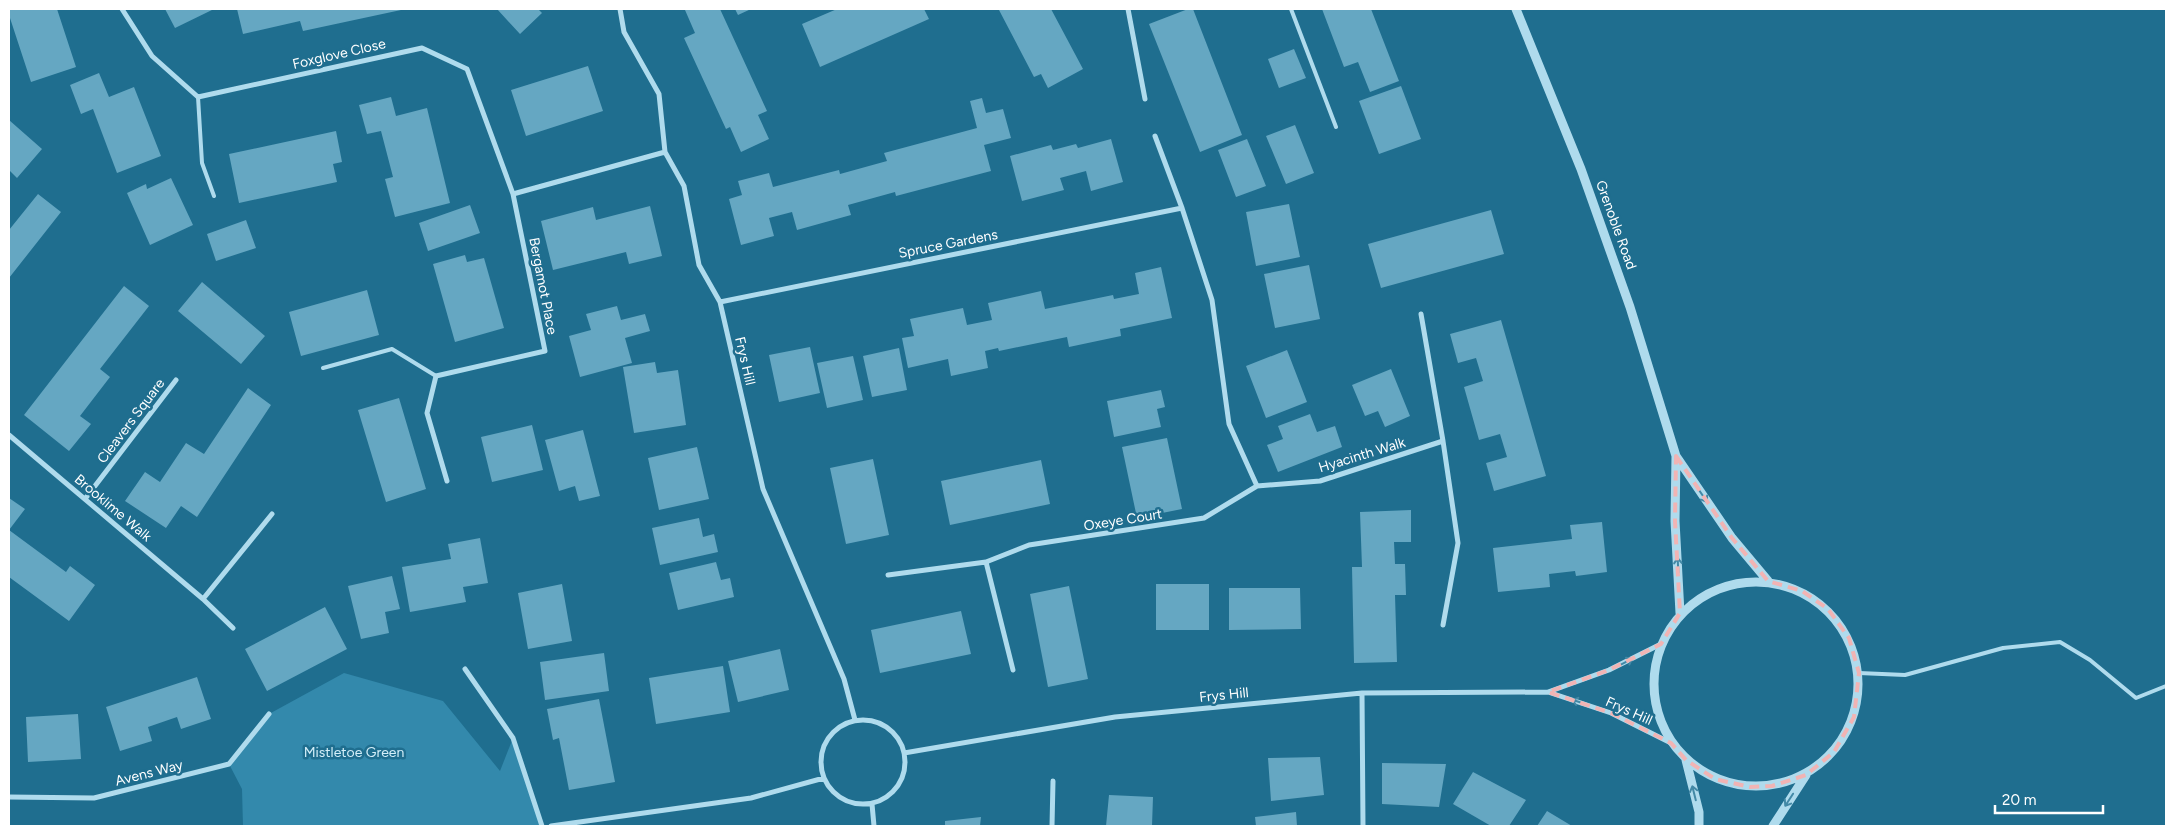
<svg xmlns="http://www.w3.org/2000/svg" width="2175" height="835" font-family="Figtree,sans-serif">
<rect width="100%" height="100%" fill="#1f6e8f"/>
<!-- green -->
<path fill="#3389ac" d="M344 673 443 701 500 771 513 738 542 826H243L242 789 229 764 269 714Z"/>
<!-- building -->
<path fill="#65a7c2" d="M9 9H57L76 67 31 82 9 15Z
M165 9H214L175 28Z
M237 9H401V10L303 31 300 21 243 34Z
M497 9H538L542 13 520 34Z
M688 9H720L767 111 758 115 769 139 741 152 730 127 726 129 684 38 695 33 685 10Z
M735 9H751L738 15Z
M837 9H924L929 19 820 67 802 24Z
M1002 9H1051L1083 69 1048 88 1041 74 1034 77 999 10Z
M1188 9H1193L1242 135 1200 152 1149 24Z
M1322 9H1371L1399 81 1370 92 1358 62 1344 67Z
M1294 49 1306 78 1279 88 1268 59Z
M588 66 603 111 526 136 511 90Z
M99 73 109 97 134 87 161 156 117 173 93 109 81 114 70 85Z
M1401 86 1421 139 1379 154 1359 101Z
M391 97 396 116 427 108 450 203 395 217 385 179 393 177 381 131 367 134 359 105Z
M982 98 986 113 1003 109 1011 138 984 145 991 171 896 196 895 192 848 205 851 215 797 230 792 212 769 218 774 236 741 245 729 199 742 195 738 181 769 173 773 187 839 170 840 174 887 161 884 153 977 128 970 101Z
M9 120 42 149 17 178 9 170Z
M1295 125 1314 173 1286 184 1266 136Z
M336 131 342 162 333 164 337 182 239 203 229 154Z
M1111 139 1123 182 1091 191 1086 171 1060 178 1064 190 1022 201 1010 156 1051 145 1053 150 1076 144 1078 148Z
M1247 139 1266 186 1236 197 1218 150Z
M171 178 193 225 150 245 127 193 146 184 147 189Z
M38 194 61 212 9 278V230Z
M1289 204 1300 257 1256 266 1246 212Z
M470 205 480 233 428 251 419 223Z
M650 206 662 256 629 264 626 252 553 270 541 221 593 207 596 220Z
M1491 210 1504 254 1381 288 1368 244Z
M246 220 256 248 216 261 207 234Z
M465 255 467 262 484 258 504 328 455 342 433 264Z
M1309 265 1320 319 1275 328 1264 274Z
M1161 267 1172 318 1120 329 1121 336 1069 347 1067 337 999 351 998 348 985 351 988 368 951 376 948 359 908 368 902 338 914 336 910 319 963 308 967 325 992 320 988 303 1041 291 1045 309 1113 295 1114 299 1139 294 1135 273Z
M202 282 265 336 241 364 178 311Z
M124 286 149 306 100 369 110 377 80 416 91 424 69 451 24 415Z
M367 290 379 335 301 356 289 312Z
M617 306 621 320 645 314 650 331 625 338 632 363 580 377 569 336 591 330 586 314Z
M1501 320 1546 476 1494 491 1486 463 1507 457 1500 434 1479 440 1464 387 1483 381 1476 358 1458 363 1450 334Z
M810 347 820 393 779 402 769 355Z
M899 348 907 390 872 397 863 356Z
M1287 350 1307 402 1266 418 1246 366Z
M853 356 863 400 827 408 817 363Z
M655 362 657 373 678 370 686 425 634 433 623 367Z
M1391 369 1410 416 1385 427 1378 411 1365 416 1352 385Z
M248 388 271 405 197 517 181 506 166 528 125 501 145 472 160 482 186 443 204 454Z
M1161 390 1165 407 1157 409 1161 427 1114 437 1107 401Z
M399 398 426 489 386 502 358 410Z
M1310 414 1317 432 1335 426 1342 447 1278 472 1267 445 1283 439 1278 426Z
M532 425 543 470 492 482 481 437Z
M583 430 600 496 579 501 575 486 559 491 545 440Z
M1167 438 1182 509 1137 518 1122 447Z
M697 447 709 499 659 510 648 458Z
M873 459 889 535 846 544 830 468Z
M1041 460 1050 504 950 525 941 481Z
M9 498 25 509 9 530 66 572 70 566 95 585 69 621 9 577Z
M1411 510V542H1394L1395 564H1405L1406 595H1395L1397 662 1354 663 1352 567H1362L1360 512Z
M699 518 703 537 714 534 718 552 660 565 652 528Z
M1602 522 1607 572 1576 576 1575 571 1549 574 1550 587 1498 592 1493 548 1572 539 1570 525Z
M480 538 488 583 463 587 466 602 410 612 402 567 451 559 448 544Z
M716 562 721 580 730 578 734 597 678 610 669 573Z
M392 576 400 609 385 612 389 633 361 639 348 586Z
M562 584 572 641 528 649 518 593Z
M1156 584H1209V630H1156Z
M1069 586 1088 679 1048 687 1030 594Z
M1229 588H1300L1301 629 1229 630Z
M325 607 347 649 267 691 245 649Z
M961 611 971 654 880 673 871 630Z
M780 649 789 690 738 702 728 661Z
M604 653 609 691 545 700 540 662Z
M723 666 730 712 656 724 649 678Z
M197 677 211 719 181 729 177 717 148 727 152 741 120 751 106 707Z
M599 699 615 782 569 790 559 738 553 740 547 709Z
M78 714 81 759 28 762 26 717Z
M1320 757 1324 795 1271 801 1268 758Z
M1382 763 1446 764 1439 807 1382 804Z
M1473 772 1526 800 1509 826H1491L1453 804Z
M1109 795 1153 797 1152 826H1106Z
M1547 811 1572 826H1537Z
M1296 812 1297 826H1256L1255 817Z
M981 817 980 826H945V821Z"/>
<g fill="none" stroke-linecap="round" stroke-linejoin="round">
<!-- service -->
<path stroke="#afdbed" stroke-width="4" d="M1291 9 1336 127
M198 97 202 163 214 196
M323 368 392 349 436 376
M1859 673 1905 675 2003 648 2060 642 2090 660 2136 698 2166 686"/>
<!-- minor -->
<path stroke="#afdbed" stroke-width="5" d="M122 9 152 56 198 97 422 48 467 69 513 194
M620 9 624 32 659 94 665 152 684 186 699 265 720 302 763 489 844 679 855 720
M1128 9 1145 99
M1155 136 1182 208
M720 302 1182 208 1212 300 1229 424 1257 486
M1421 314 1443 441 1458 543 1443 625
M9 435 203 599 233 628
M447 481 427 413 436 376 545 351 513 194 665 152
M85 499 176 380
M888 575 986 562
M203 599 272 514
M465 669 513 738 542 826
M1013 670 986 562 1029 545 1204 518 1257 486 1320 481 1443 441
M1548 692 1609 670 1661 644
M1362 693 1363 826
M821 762a42 42 0 1 1 84 0a42 42 0 1 1-84 0Z
M904 753 1115 717 1362 693 1548 692 1611 713 1671 743
M9 797 94 798 229 764 269 714
M872 804 874 826
M551 826 751 798 824 778
M1052 826 1053 781"/>
<!-- tertiary -->
<path stroke="#afdbed" stroke-width="9" d="M1516 9 1581 169 1630 307 1676 456 1732 538 1768 581
M1676 456 1675 521 1680 613
M1654 684a102 102 0 1 1 204 0a102 102 0 1 1-204 0Z
M1686 760 1699 812V826
M1773 826 1806 775"/>
</g>
<!-- one-way arrows -->
<defs><path id="oneway-shaft" d="M-6 0H5M1.5-3L5.5 0L1.5 3" fill="none" stroke-width="1.6" stroke-linecap="round" stroke-linejoin="round" transform="scale(1.25)"/></defs>
<g stroke="#4389a6">
<use href="#oneway-shaft" transform="translate(1703 496) rotate(56)"/>
<use href="#oneway-shaft" transform="translate(1678 565) rotate(-93)"/>
<use href="#oneway-shaft" transform="translate(1626 662) rotate(-27)"/>
<use href="#oneway-shaft" transform="translate(1579 702) rotate(-162)"/>
<use href="#oneway-shaft" transform="translate(1694 793) rotate(-104)"/>
<use href="#oneway-shaft" transform="translate(1789 800) rotate(123)"/>
</g>
<!-- marked area -->
<path fill="none" stroke="#f1b4b4" stroke-width="4" stroke-dasharray="10 6" stroke-linejoin="round" d="M1676 456 1732 538 1768 581 1802 591 1828 609 1849 638 1859 673 1854 717 1834 752 1806 775 1772 786 1750 787 1715 779 1686 760 1671 743 1611 713 1548 692 1609 670 1661 644 1680 613 1675 521Z"/>
<g text-anchor="middle" dominant-baseline="central" stroke-width="5" stroke-linejoin="round" paint-order="stroke">
<!-- street labels -->
<g font-size="14" fill="#fff" stroke="#1f6e8f">
<text transform="translate(339 54) rotate(-13)">Foxglove Close</text>
<text transform="translate(1616 225) rotate(70)">Grenoble Road</text>
<text transform="translate(948 244) rotate(-11)">Spruce Gardens</text>
<text transform="translate(543 286) rotate(79)">Bergamot Place</text>
<text transform="translate(745 361) rotate(77)">Frys Hill</text>
<text transform="translate(131 421) rotate(-53)">Cleavers Square</text>
<text transform="translate(1362 455) rotate(-17)">Hyacinth Walk</text>
<text transform="translate(113 508) rotate(40)">Brooklime Walk</text>
<text transform="translate(1123 520) rotate(-9)">Oxeye Court</text>
<text transform="translate(1224 695) rotate(-6)">Frys Hill</text>
<text transform="translate(1629 711) rotate(24)">Frys Hill</text>
<text transform="translate(149 773) rotate(-14)">Avens Way</text>
</g>
<!-- park labels -->
<g font-size="14" fill="#d4eff9" stroke="#1f6e8f">
<text x="354" y="752">Mistletoe Green</text>
</g>
</g>
<!-- border -->
<rect width="2175" height="835" fill="none" stroke="#ffffff" stroke-width="20"/>
<!-- scale -->
<path d="M1995 805v8h108v-8" fill="none" stroke="#ffffff" stroke-width="2.5"/>
<text x="2002" y="805" font-size="15" fill="#ffffff" stroke="#1f6e8f" stroke-width="4" paint-order="stroke">20 m</text>
</svg>
